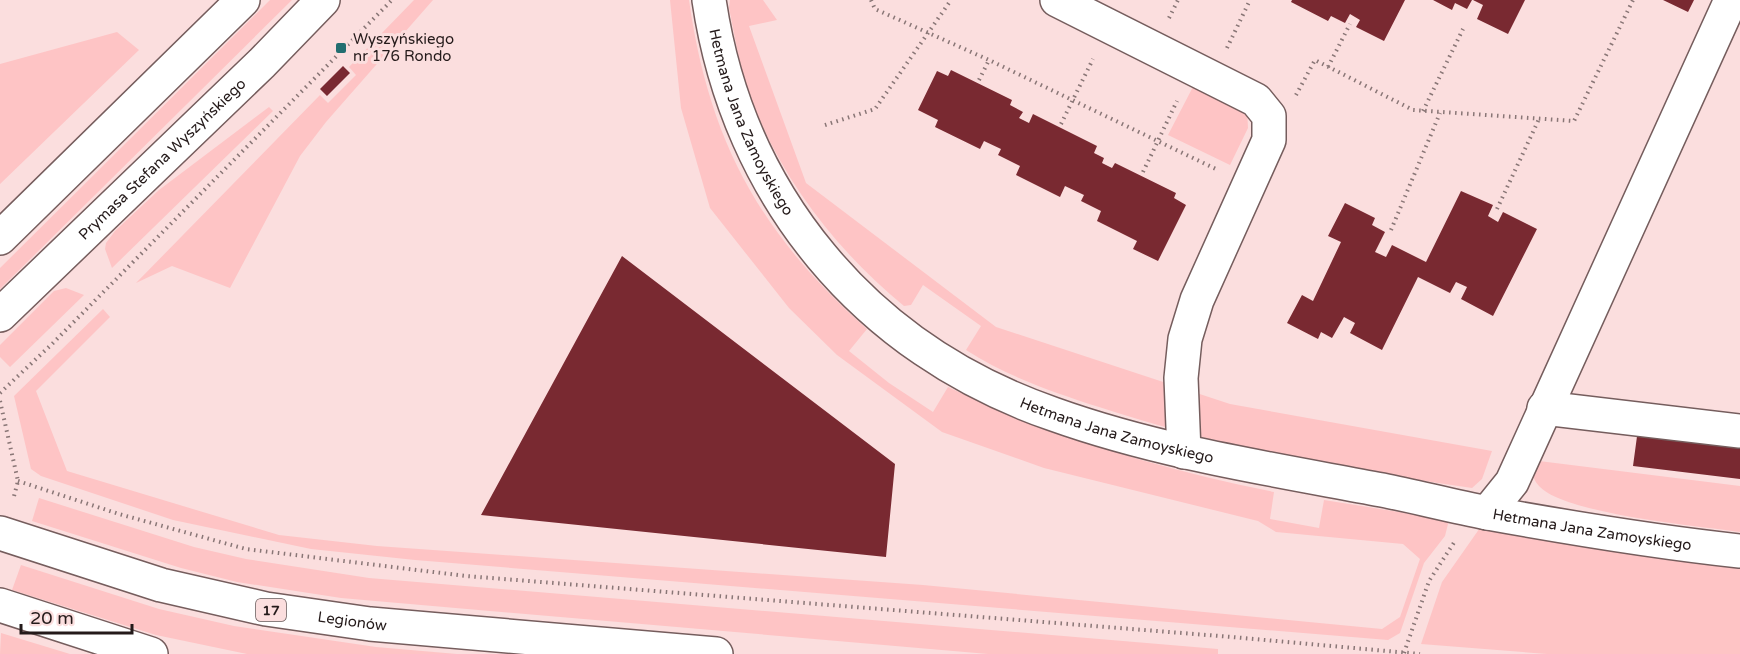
<svg xmlns="http://www.w3.org/2000/svg" width="1740" height="654" font-family="'Varela Round',sans-serif">
<rect width="100%" height="100%" fill="#fbdede"/>
<!-- green -->
<path fill="#fec4c5" d="M270 0H292L0 289V268Z
M414 0H433L326 122 300 156 230 288 172 266 136 283 320 95 328 103 356 75 349 67Z
M670 0H689C709 141 760 234 867 329L849 351 889 383 933 412 948 387C1051 436 1162 470 1274 492L1270 519 1319 528 1324 500 1449 520 1445 536 1424 563 1400 633 1388 640 415 560 311 549 173 520 41 476 31 469 14 396 103 309 110 317 36 391 67 471 279 535 377 546 923 585 1382 629 1400 617 1420 559 1403 544 1276 532 1258 521 1044 468 942 432 837 355 789 308 710 208 681 108Z
M730 0H763L777 20 749 26 806 183 996 327 1230 404 1492 451 1482 479 1472 488C1347 470 1220 447 1099 407 1053 392 1008 377 966 350L981 326 923 285 911 305 904 306C836 250 779 177 749 93 739 67 735 36 729 8Z
M117 32 139 50 0 184V64Z
M1196 81 1247 111 1248 128 1230 165 1168 135Z
M269 107 273 111 112 268 105 249 106 243 115 231 159 190Z
M66 288 84 295 10 367 0 357V345L54 291Z
M1531 460 1740 486V532C1699 526 1564 514 1539 486 1532 479 1532 470 1531 460Z
M39 498 194 547 246 559 369 578 1218 649V654H988L341 598 237 582 181 568 32 521Z
M1482 525 1662 559 1740 568V654H1547L1421 644 1442 582Z
M21 565 159 609 234 626 376 647 457 654H247L156 635 12 590Z
M1 633 70 654H0Z"/>
<!-- building -->
<path fill="#792931" d="M1292 0H1405L1384 41 1356 27 1360 20 1350 14 1345 23 1331 16 1328 21 1291 2Z
M1433 0H1472L1467 9 1455 3 1452 10Z
M1473 0H1525L1508 34 1477 19 1483 5Z
M1663 0H1694L1688 12Z
M343 66 350 73 327 96 320 89Z
M951 70 1012 100 1010 105 1023 112 1019 118 1029 123 1033 114 1097 146 1094 153 1104 158 1102 163 1112 168 1115 163 1176 193 1174 198 1186 205 1158 261 1133 249 1137 241 1097 221 1101 211 1081 201 1084 195 1065 186 1060 197 1016 175 1020 166 998 155 1001 149 984 141 980 149 935 127 938 120 918 110 937 71 948 76Z
M1461 191 1493 205 1488 216 1498 222 1503 212 1537 229 1493 316 1461 299 1467 287 1456 282 1450 293 1418 277 1382 350 1350 333 1355 323 1344 317 1332 338 1321 332 1318 339 1287 323 1302 295 1313 301 1341 242 1328 236 1345 203 1375 218 1372 225 1385 232 1375 252 1386 257 1392 245 1426 262Z
M622 256 895 464 886 557 481 515Z
M1638 429 1740 441V479L1633 466Z"/>
<g fill="none" stroke-linecap="round" stroke-linejoin="round">
<defs>
<g id="minor">
<path id="s1" d="M709 0C738 196 865 349 1053 414 1159 452 1271 469 1382 490 1417 497 1452 506 1488 513 1571 528 1656 542 1740 551"/>
<path d="M1057 0 1256 100 1269 116V140L1197 300 1185 339 1181 378 1184 452"/>
<path d="M1544 408 1740 431"/>
<path d="M1487 513 1512 482 1731 0"/>
</g>
<g id="secondary">
<path d="M0 238 243 0"/>
<path id="s2" d="M0 315 262 63 323 0"/>
</g>
<g id="trunk">
<path id="s3" d="M0 533 161 585 266 609 370 624 716 654"/>
<path d="M0 605 151 654"/>
</g>
</defs>
<!-- minor casing -->
<use href="#minor" stroke="#755d5d" stroke-width="36"/>
<!-- secondary casing -->
<use href="#secondary" stroke="#755d5d" stroke-width="36"/>
<!-- trunk casing -->
<use href="#trunk" stroke="#755d5d" stroke-width="36"/>
<!-- path -->
<path stroke="#897676" stroke-width="4" stroke-dasharray="1.5 4.5" stroke-linecap="butt" d="M871 0 875 9 989 60 1218 170
M1169 18 1178 0
M1227 48 1250 0
M1328 67 1350 24
M979 80 989 60
M1296 95 1315 60 1413 110 1574 121 1633 0
M1423 111 1463 29
M1061 124 1093 59
M825 125 875 109 951 0
M1143 172 1177 101
M1497 209 1539 119
M1391 230 1440 113
M0 393 53 343 392 0
M0 401 18 481 13 500
M18 481 119 514 246 549 466 576 1232 637 1420 654
M1404 653 1429 581 1455 541"/>
<!-- minor -->
<use href="#minor" stroke="#fff" stroke-width="33"/>
<!-- secondary -->
<use href="#secondary" stroke="#fff" stroke-width="33"/>
<!-- trunk -->
<use href="#trunk" stroke="#fff" stroke-width="33"/>
</g>
<!-- markers -->
<rect fill="#226e70" stroke="#fbdede" stroke-width="2" x="335" y="42" width="12" height="12" rx="3"/>
<g text-anchor="middle" dominant-baseline="central" stroke-width="6" stroke-linejoin="round" paint-order="stroke">
<!-- shield labels -->
<rect fill="#fbdede" stroke="#645555" stroke-width="1.5" x="256" y="599" width="30" height="22" rx="4.5"/>
<g font-size="14" font-weight="bold" fill="#241a1a">
<text x="271" y="610">17</text>
</g>
<!-- poi labels -->
<g font-size="15" fill="#241a1a" stroke="#fbdede" text-anchor="start">
<text x="353" y="39">Wyszyńskiego<tspan x="353" dy="17">nr 176 Rondo</tspan></text>
</g>
<!-- street labels -->
<g font-size="15" fill="#241a1a" stroke="#fbdede">
<text stroke="none"><textPath href="#s1" startOffset="130">Hetmana Jana Zamoyskiego</textPath></text>
<text stroke="none"><textPath href="#s2" startOffset="225">Prymasa Stefana Wyszyńskiego</textPath></text>
<text stroke="none"><textPath href="#s1" startOffset="633">Hetmana Jana Zamoyskiego</textPath></text>
<text stroke="none"><textPath href="#s1" startOffset="1119">Hetmana Jana Zamoyskiego</textPath></text>
<text stroke="none"><textPath href="#s3" startOffset="364">Legionów</textPath></text>
</g>
</g>
<!-- scale -->
<path d="M21 624v9h111v-9" fill="none" stroke="#241a1a" stroke-width="3"/>
<text x="30" y="624" font-size="18" fill="#241a1a" stroke="#fbdede" stroke-width="4.5" paint-order="stroke">20 m</text>
</svg>
